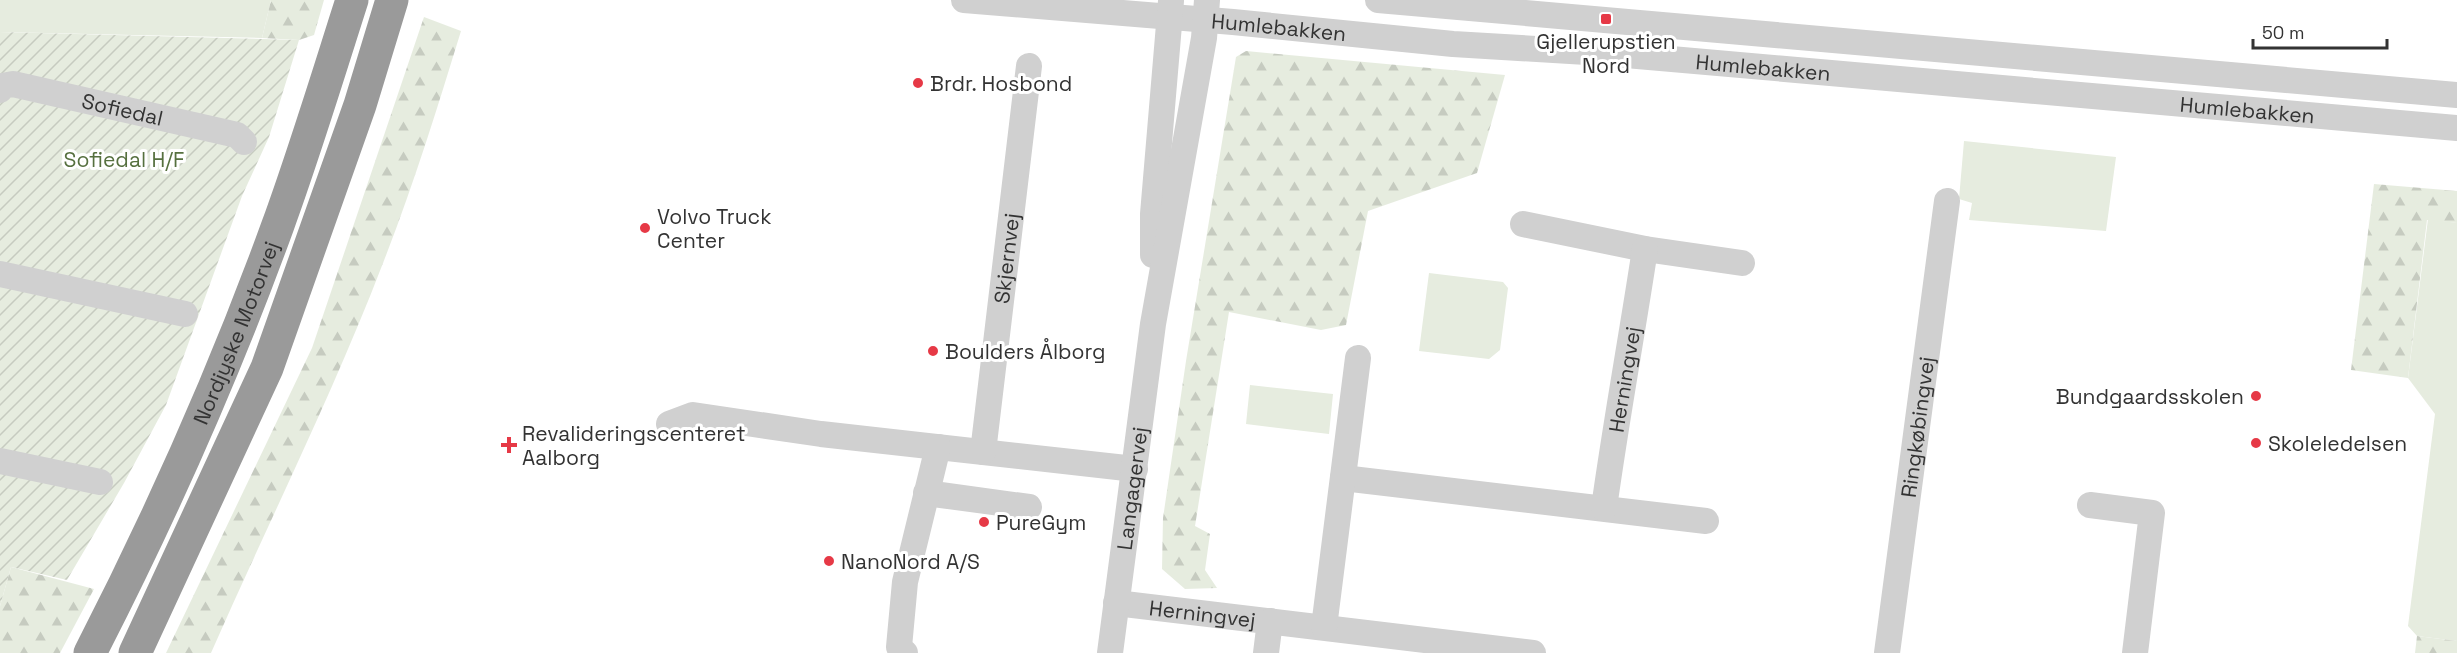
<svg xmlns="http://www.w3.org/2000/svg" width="2457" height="653" font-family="'Space Grotesk',sans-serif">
<defs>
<pattern id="forest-firs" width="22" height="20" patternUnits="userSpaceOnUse" patternTransform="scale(1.5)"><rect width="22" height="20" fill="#e6ecdf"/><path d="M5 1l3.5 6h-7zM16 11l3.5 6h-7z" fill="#c6cbc0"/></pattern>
<pattern id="garden-furrows" width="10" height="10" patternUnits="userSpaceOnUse" patternTransform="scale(1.5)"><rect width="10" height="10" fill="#e6ecdf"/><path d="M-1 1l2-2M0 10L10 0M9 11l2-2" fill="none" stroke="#c6cbc0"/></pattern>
</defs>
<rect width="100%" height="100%" fill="#fff"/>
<!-- green -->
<path fill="#e6ecdf" d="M0 0H271L262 38 0 32Z
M1964 141 2116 157 2106 231 1969 220 1972 203 1959 199Z
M2428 219 2457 223V641L2417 636 2408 626 2435 414 2408 378Z
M1429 273 1503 282 1508 288 1500 350 1489 359 1419 351Z
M1250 385 1333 394 1329 434 1246 424Z"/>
<!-- forest -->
<path fill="url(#forest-firs)" d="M271 0H324L314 35 299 40 262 38Z
M424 17 461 31C437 109 413 187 383 263 332 396 268 523 211 653H166L312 348Z
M1246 51 1505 75 1477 173 1368 211 1346 325 1321 330 1229 312 1195 526 1210 534 1205 570 1217 588 1185 589 1162 569 1163 518 1186 361 1236 57Z
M2374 184 2457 191V223L2427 220 2408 378 2351 370Z
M11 567 94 589 60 653H0V606Z
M2417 636 2457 641V653H2415Z"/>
<!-- garden -->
<path fill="url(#garden-furrows)" d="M0 32 299 40 269 137 242 196 166 405 124 483 67 580 11 567 0 606Z"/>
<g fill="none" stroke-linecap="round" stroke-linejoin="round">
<!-- minor -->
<g stroke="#d0d0d0" stroke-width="26">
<path id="s1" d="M964 0 1233 22 1453 44 1603 53 2457 128"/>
<path d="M1378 0 2457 95"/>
<path id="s2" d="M0 90 2 86 13 84 237 135 244 142"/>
<path d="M1523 224 1645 249 1742 263"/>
<path d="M1153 255V214L1171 1"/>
<path d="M0 274 185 314"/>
<path d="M669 424 693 415 821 434 1135 469"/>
<path id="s3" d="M983 452 1029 66"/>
<path d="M0 461 100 482"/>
<path d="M1343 478 1706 521"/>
<path d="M926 493 1029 507"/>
<path d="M2090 505 2152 513 2135 653"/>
<path id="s4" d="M1604 508C1616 421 1632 335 1645 249"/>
<path id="s5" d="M1116 603 1533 653"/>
<path d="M1324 627 1358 358"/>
<path d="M905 653 899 647 905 582 938 447"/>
<path id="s6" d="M1110 653 1153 324 1204 38 1207 0"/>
<path d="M1266 653 1270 621"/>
<path id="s7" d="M1887 653 1947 201"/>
</g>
<!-- highway -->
<g stroke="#9a9a9a" stroke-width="33">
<path id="s8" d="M90 653C161 515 225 371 278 225 305 151 328 75 352 0"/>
<path d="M135 653 267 368 360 105 392 0"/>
</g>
</g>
<!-- markers -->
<g fill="#e63946" stroke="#fff" stroke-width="2">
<rect x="1600" y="13" width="12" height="12" rx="3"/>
<circle cx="918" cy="83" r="6"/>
<circle cx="645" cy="228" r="6"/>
<circle cx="933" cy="351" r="6"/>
<circle cx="2256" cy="396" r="6"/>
<circle cx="2256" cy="443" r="6"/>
<path d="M506 436h6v6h6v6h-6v6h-6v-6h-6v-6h6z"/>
<circle cx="984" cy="522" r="6"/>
<circle cx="829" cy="561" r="6"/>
</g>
<g text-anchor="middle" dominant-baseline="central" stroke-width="6" stroke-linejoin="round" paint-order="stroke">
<!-- street labels -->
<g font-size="21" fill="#333" stroke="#fff">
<text stroke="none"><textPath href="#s1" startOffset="316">Humlebakken</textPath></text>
<text stroke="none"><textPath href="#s1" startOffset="802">Humlebakken</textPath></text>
<text stroke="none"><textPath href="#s2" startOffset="128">Sofiedal</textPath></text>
<text stroke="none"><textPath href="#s1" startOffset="1288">Humlebakken</textPath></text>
<text stroke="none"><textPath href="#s3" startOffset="195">Skjernvej</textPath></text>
<text stroke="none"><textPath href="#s8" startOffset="352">Nordjyske Motorvej</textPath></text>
<text stroke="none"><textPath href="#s4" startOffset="130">Herningvej</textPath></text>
<text stroke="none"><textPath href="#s7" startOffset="228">Ringkøbingvej</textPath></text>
<text stroke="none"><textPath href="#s6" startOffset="166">Langagervej</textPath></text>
<text stroke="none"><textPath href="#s5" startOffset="87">Herningvej</textPath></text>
</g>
<!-- poi labels -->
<g font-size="21" fill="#333" stroke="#fff" text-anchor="start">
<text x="1606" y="41" text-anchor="middle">Gjellerupstien<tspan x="1606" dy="24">Nord</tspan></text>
<text x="930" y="83">Brdr. Hosbond</text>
<text x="657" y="216">Volvo Truck<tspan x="657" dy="24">Center</tspan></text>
<text x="945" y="351">Boulders Ålborg</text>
<text x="2244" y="396" text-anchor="end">Bundgaardsskolen</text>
<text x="522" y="433">Revalideringscenteret<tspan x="522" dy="24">Aalborg</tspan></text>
<text x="2268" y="443">Skoleledelsen</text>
<text x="996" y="522">PureGym</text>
<text x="841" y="561">NanoNord A/S</text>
</g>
<!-- park labels -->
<g font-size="21" fill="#56703f" stroke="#fff">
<text x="124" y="159">Sofiedal H/F</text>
</g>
</g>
<!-- scale -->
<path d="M2253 39v9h134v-9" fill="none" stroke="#333333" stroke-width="3"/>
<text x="2262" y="39" font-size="18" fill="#333333" stroke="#ffffff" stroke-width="4.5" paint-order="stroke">50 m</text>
</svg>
